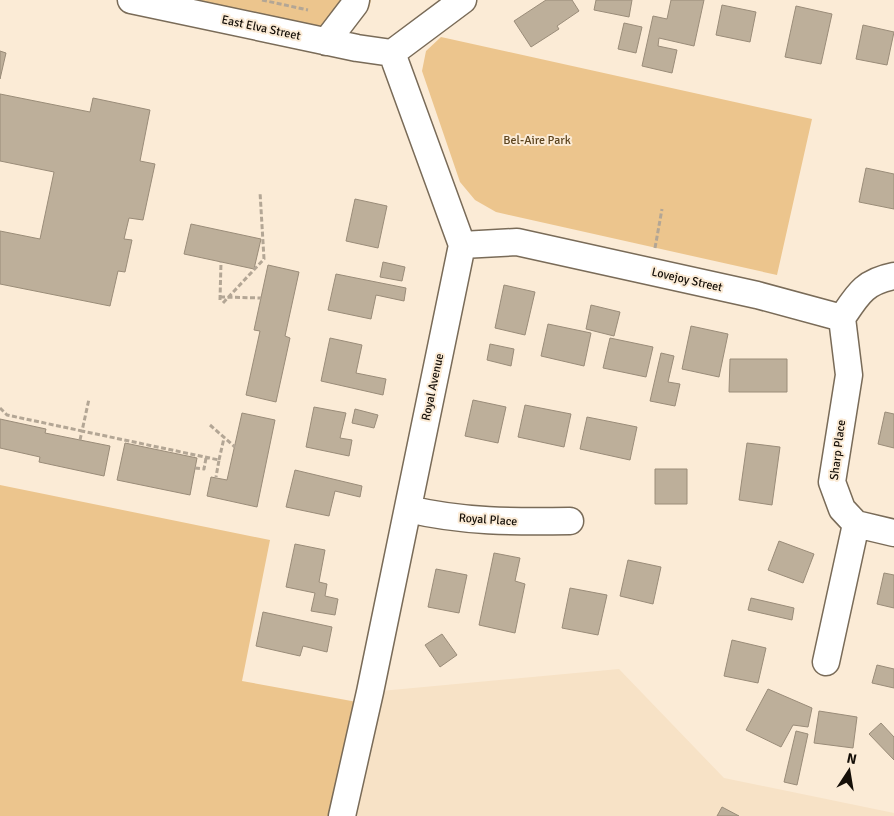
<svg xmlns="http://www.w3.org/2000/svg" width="894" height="816" font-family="Signika,sans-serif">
<rect width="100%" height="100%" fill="#fbebd6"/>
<!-- built -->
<path fill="#f7e2c6" d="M619 669 724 778 894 813V816H342L370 692Z"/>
<!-- green -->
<path fill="#ecc58d" d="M132 0H371L369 8 326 42Z
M441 37 812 119 777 275 496 212 475 200 460 182 422 71 426 51Z
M0 485 270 540 242 681 368 704 342 816H0Z"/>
<!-- building -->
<path fill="#bdaf9a" stroke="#9a8c79" d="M546 0H572L579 11 557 26 559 29 531 47 514 21Z
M596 0H632L629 17 594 10Z
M671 0H704L694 46 659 38 658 46 677 50 672 73 642 66 653 16 667 19Z
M722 5 756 12 750 42 716 35Z
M796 6 832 14 821 64 785 57Z
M624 23 642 27 636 53 618 49Z
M863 25 894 32 887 65 856 59Z
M0 51 6 53 0 79Z
M0 94 90 112 93 98 150 110 140 161 155 164 143 220 129 218 124 239 132 240 125 272 118 271 110 306 0 284V231L40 239 54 172 0 161Z
M866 168 894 174V209L859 202Z
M355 199 387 206 378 248 346 241Z
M191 224 261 239 254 269 184 254Z
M383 262 405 267 402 281 380 277Z
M268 265 299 272 285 336 290 338 276 402 246 395 260 331 254 330Z
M336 274 406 288 404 301 376 295 371 319 328 310Z
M504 285 535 292 525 335 495 328Z
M591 305 620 312 614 336 586 329Z
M548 324 591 333 584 366 541 356Z
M691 326 728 334 719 377 682 369Z
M330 338 362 345 356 373 386 379 383 395 321 381Z
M610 338 653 347 646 377 603 368Z
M490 344 514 349 511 366 487 360Z
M661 353 674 356 668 382 680 384 675 406 650 401Z
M730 359H787V392H729Z
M473 400 506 407 498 443 465 436Z
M525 405 571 414 564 447 518 437Z
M314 407 346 413 340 438 352 440 349 456 306 447Z
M355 409 378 415 374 428 352 423Z
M885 412 894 414V448L878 444Z
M242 413 275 420 257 507 207 496 211 477 227 480Z
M587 417 637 427 630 460 580 449Z
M0 419 46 429 45 433 110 446 104 476 39 462 40 457 0 448Z
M125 443 197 458 190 495 117 480Z
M747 443 780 447 772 505 739 500Z
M655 469H687V504H655Z
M295 470 362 486 360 497 335 491 329 516 286 507Z
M779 541 814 554 803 583 768 570Z
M295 544 325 550 319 582 327 584 325 596 338 599 335 615 311 611 315 593 286 587Z
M494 553 520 558 515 581 525 584 515 633 479 625Z
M628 560 661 567 653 604 620 596Z
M436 569 467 575 459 613 428 607Z
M884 573 894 575V608L877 604Z
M570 588 607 595 598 635 562 628Z
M751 598 794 608 792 620 748 610Z
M263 612 332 627 327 652 303 646 300 656 256 646Z
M442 634 457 655 440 667 425 645Z
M732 640 766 648 758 683 724 676Z
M877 665 894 669V688L872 683Z
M768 689 812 708 808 727 793 725 781 747 746 730Z
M819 711 857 717 853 748 814 743Z
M881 723 894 737V760L869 734Z
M796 731 808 734 797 785 784 782Z
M722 807 739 816H717Z"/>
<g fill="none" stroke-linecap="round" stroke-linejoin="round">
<defs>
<path id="minor" d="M131 0 357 48 392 53
M326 42 355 4 356 0
M392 53 463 0
M462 245 517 242 757 295 842 318
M842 318C858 294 864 282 894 276
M408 509C463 522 514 522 570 521
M856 524 894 533
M826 662 856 524 842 509 832 482 849 375 842 318
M342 816 370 692 462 245 392 53"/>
</defs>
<!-- minor casing -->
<use href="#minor" stroke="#796b58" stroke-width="29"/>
<!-- path -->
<path stroke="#b3a695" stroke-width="3" stroke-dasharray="5 2.5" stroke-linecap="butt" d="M262 0 308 10
M655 248 662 209
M220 297 261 298
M220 300 221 262
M223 303 264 259 260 192
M0 408 7 415 82 431 89 399
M210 425 235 447
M80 440 82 431 219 460 216 477
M219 460 224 438
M195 468 204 469 206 458"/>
<!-- minor -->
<use href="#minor" stroke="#fff" stroke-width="26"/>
</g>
<g text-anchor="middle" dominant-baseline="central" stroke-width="4" stroke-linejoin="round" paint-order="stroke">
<!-- street labels -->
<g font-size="12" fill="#150f08" stroke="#fbebd6">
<text transform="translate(261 28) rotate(12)">East Elva Street</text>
<text transform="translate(687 280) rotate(13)">Lovejoy Street</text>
<text transform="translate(433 387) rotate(-78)">Royal Avenue</text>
<text transform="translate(838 450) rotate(-83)">Sharp Place</text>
<text transform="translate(488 520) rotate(4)">Royal Place</text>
</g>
<!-- park labels -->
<g font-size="12" fill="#5c441e" stroke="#fbebd6">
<text x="537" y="140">Bel-Aire Park</text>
</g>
</g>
<!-- north arrow -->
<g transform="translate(849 771) rotate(12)" stroke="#fbebd6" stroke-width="4" paint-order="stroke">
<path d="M0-4L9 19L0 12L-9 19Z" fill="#150f08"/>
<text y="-8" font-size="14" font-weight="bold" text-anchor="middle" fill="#150f08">N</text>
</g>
</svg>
